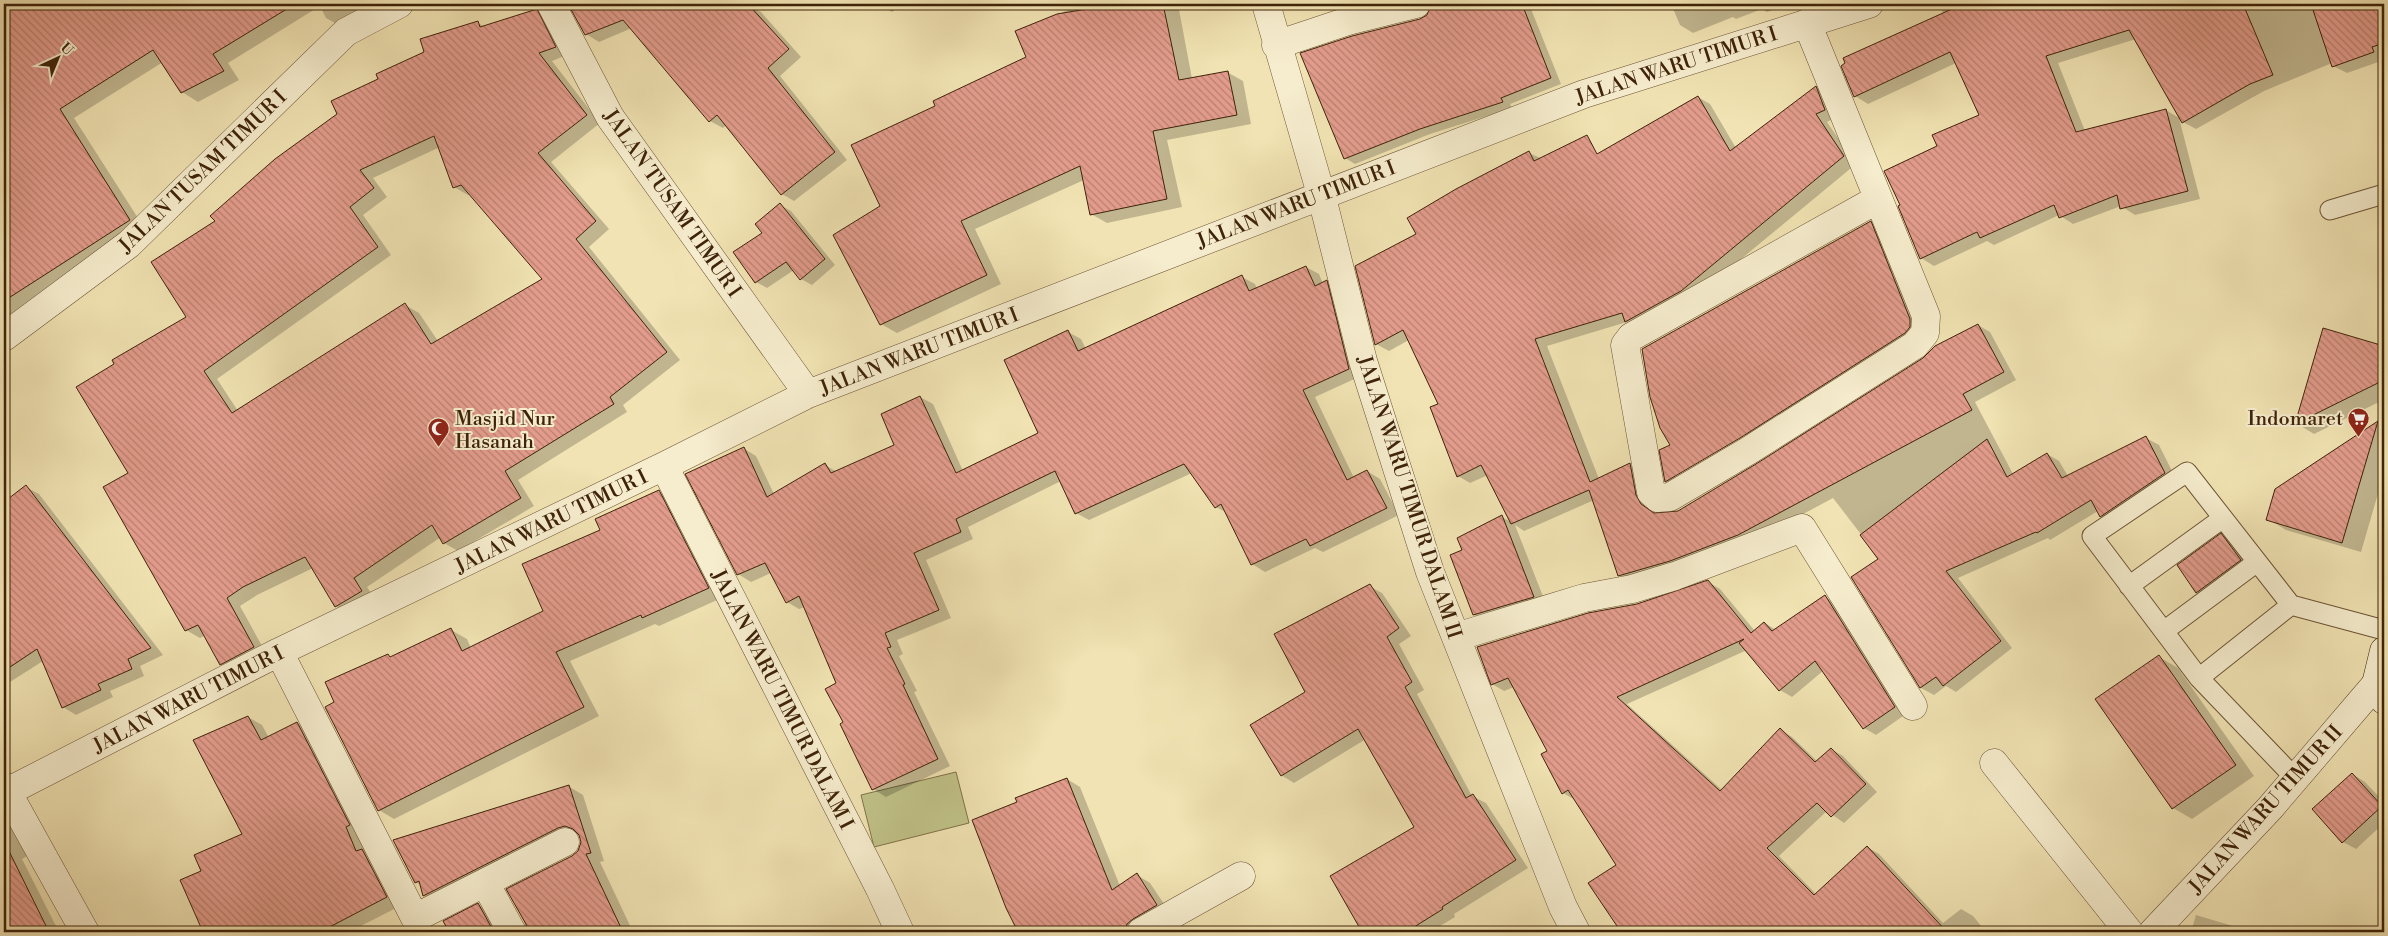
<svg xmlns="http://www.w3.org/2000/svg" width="2388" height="936" font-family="'Libre Bodoni',serif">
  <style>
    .pitch { fill: #c0c288; stroke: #807248 }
    .shadow { fill: #0003; fill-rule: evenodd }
    .building { fill: url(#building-back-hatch); stroke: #3f2309; fill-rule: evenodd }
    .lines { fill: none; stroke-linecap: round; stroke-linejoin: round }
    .lane-casing { stroke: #6c5334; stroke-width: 21 }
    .street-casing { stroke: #6c5334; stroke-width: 29 }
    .secondary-casing { stroke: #3f2309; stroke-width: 29 }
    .lane { stroke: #f6edce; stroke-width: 19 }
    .street { stroke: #f6edce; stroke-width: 28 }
    .secondary { stroke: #f6edce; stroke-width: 28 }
    .labels { text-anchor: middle; stroke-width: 4; stroke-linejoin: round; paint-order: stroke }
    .street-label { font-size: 20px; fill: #3f2309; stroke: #f6edce }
    .poi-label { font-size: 20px; fill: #3f2309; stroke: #f6edce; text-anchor: start }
  </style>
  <defs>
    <pattern id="building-back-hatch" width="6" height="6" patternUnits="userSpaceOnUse" patternTransform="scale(1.25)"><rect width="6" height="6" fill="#e39c8c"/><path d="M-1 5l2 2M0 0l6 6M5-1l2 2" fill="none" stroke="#b97f71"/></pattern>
  </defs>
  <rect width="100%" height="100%" fill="#f1e3b3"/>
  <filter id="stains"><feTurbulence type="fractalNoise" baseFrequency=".004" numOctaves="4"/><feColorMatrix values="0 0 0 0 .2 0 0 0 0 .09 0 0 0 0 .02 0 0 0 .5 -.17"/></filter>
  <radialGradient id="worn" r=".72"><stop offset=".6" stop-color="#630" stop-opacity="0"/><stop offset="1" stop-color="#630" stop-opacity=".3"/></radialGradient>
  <path class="pitch" d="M 956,772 L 969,823 L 874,847 L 861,795 Z"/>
  <path class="shadow" d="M 4,4 L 386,4 L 342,27 L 326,18 L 320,6 L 228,63 L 239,80 L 198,102 L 182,92 L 163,62 L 74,118 L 145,229 L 4,320 Z
    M 569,4 L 736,4 L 742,11 L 748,5 L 761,12 L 801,57 L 780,76 L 847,160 L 794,201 L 782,194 L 726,125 L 723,128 L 710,121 L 632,28 L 599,42 L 586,34 Z
    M 878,4 L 903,4 L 892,12 Z
    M 1082,4 L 1178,4 L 1192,79 L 1227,72 L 1243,81 L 1251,124 L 1167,140 L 1182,207 L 1107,223 L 1091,214 L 1084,180 L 975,229 L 1001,284 L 897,333 L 881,324 L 882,206 L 937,106 L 1028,58 L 1017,32 Z
    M 1341,4 L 1385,4 L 1352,12 Z
    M 1432,4 L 1529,4 L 1561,84 L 1510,104 L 1512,108 L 1430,134 L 1355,164 L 1345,158 L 1420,20 L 1428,16 Z
    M 1601,4 L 1621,4 L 1608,8 Z
    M 1671,4 L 1789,4 L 1767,12 L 1762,9 L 1736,19 L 1733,17 L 1693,33 L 1680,25 Z
    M 1940,4 L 2384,4 L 2384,60 L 2347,73 L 2333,66 L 2332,63 L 2264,91 L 2196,129 L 2183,122 L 2136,39 L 2058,63 L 2085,131 L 2166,110 L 2179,118 L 2200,199 L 2135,215 L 2121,206 L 2073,224 L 2059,215 L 1994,245 L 1987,241 L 1934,266 L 1921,258 L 1938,146 L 1980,115 L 1956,63 L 1868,104 L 1855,96 L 1844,58 L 1943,13 Z
    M 536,10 L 550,18 L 569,54 L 552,61 L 600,123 L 551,162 L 609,229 L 589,247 L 680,360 L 623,405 L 627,412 L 518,480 L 534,506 L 458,551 L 444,543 L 441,537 L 367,587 L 375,599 L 349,614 L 335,606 L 313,568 L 257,595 L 240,606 L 267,655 L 235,672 L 221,664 L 206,635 L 200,638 L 186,630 L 130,473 L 187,317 L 217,222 L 380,80 L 478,23 L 485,27 ZM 440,147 L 454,187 L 468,195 L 470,195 L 544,279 L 438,341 L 419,313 L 405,305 L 238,411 L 217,379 L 391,255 L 363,215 L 387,197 L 373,178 Z
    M 1816,87 L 1828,94 L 1837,117 L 1827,122 L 1856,164 L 1694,298 L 1639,329 L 1627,322 L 1547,346 L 1599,479 L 1630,465 L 1643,472 L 1648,503 L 1653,513 L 1678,512 L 1757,465 L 1978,325 L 1990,332 L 2016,380 L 1975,402 L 2013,474 L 2047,454 L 2059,461 L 2068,476 L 2146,438 L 2159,445 L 2177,481 L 2113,524 L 2101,516 L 2098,511 L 2050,540 L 2048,538 L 1958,578 L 2012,648 L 1956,692 L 1946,686 L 1934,695 L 1921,688 L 1853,578 L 1880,559 L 1833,498 L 1751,542 L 1632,582 L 1619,575 L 1594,500 L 1524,531 L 1515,525 L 1546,604 L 1487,622 L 1474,615 L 1464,551 L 1502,517 L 1511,522 L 1488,475 L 1470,483 L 1458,476 L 1440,404 L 1409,340 L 1389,351 L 1376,344 L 1418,234 L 1529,153 L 1603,185 L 1698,97 L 1710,104 L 1736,148 Z
    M 780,205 L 791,211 L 835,265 L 812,285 L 801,279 L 794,270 L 767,288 L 756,282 L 764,233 Z
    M 1871,222 L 1884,230 L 1923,327 L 1679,488 L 1666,481 ZM 1745,433 L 1746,436 L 1675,477 L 1675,474 Z
    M 1306,267 L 1319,274 L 1323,284 L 1327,282 L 1339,289 L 1361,376 L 1315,397 L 1354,478 L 1367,471 L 1380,479 L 1399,515 L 1323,552 L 1315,548 L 1265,572 L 1252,564 L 1227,513 L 1216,507 L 1192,473 L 1089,520 L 1076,513 L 1061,481 L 968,527 L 973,539 L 926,560 L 951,618 L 897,640 L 903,654 L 899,656 L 917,691 L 914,692 L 950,766 L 886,797 L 873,789 L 842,724 L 845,723 L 838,684 L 805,607 L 799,609 L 787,602 L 771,573 L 751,582 L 738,574 L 687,474 L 743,448 L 756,456 L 774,494 L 825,465 L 837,472 L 896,445 L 920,397 L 933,404 L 963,471 L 1039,433 L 1068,332 L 1081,339 L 1086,349 L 1242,277 L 1255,284 L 1257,289 Z
    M 2324,329 L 2384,348 L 2384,413 L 2377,403 L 2314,434 L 2296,423 Z
    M 2378,422 L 2384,426 L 2384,473 L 2361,552 L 2286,530 L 2268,519 L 2276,490 Z
    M 26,487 L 39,494 L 163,655 L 140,666 L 144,676 L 110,691 L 113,697 L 76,715 L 63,707 L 43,661 L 10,682 L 4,678 L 4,627 L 24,613 L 4,587 L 4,504 Z
    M 659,492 L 674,501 L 724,597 L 659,626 L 655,624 L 570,661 L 599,716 L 394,819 L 379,810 L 335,703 L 388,655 L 392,658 L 451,630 L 467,639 L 471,648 L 544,611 L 602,531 Z
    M 2221,535 L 2234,543 L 2253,568 L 2210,600 L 2197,592 Z
    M 1708,582 L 1720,589 L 1755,631 L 1765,623 L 1776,630 L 1825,597 L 1837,603 L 1906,714 L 1876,735 L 1864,728 L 1823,671 L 1792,697 L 1780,690 L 1747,650 L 1627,704 L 1722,790 L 1780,730 L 1792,737 L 1818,762 L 1831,749 L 1843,756 L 1877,792 L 1844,823 L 1827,811 L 1779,856 L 1816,894 L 1867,847 L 1879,854 L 1943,923 L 1961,909 L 1973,916 L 1986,932 L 1622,932 L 1590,883 L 1618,865 L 1575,800 L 1563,793 L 1549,751 L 1514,687 L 1504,691 L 1492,684 L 1637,605 Z
    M 1369,586 L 1382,593 L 1411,636 L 1399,644 L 1424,690 L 1417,694 L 1472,796 L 1486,803 L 1528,868 L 1454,914 L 1455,917 L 1430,932 L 1364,932 L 1331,877 L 1415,827 L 1366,739 L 1294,783 L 1281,775 L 1307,693 Z
    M 2159,657 L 2178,668 L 2254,776 L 2192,819 L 2173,808 Z
    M 248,717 L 262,725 L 269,738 L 297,723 L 311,731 L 400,906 L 349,932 L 205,932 L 182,881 L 203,872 L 244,834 Z
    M 2352,774 L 2365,782 L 2384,802 L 2384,823 L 2356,849 L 2343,842 Z
    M 1067,779 L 1080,787 L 1120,886 L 1137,875 L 1150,883 L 1170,913 L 1140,932 L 1013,932 L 1018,929 L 1018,803 Z
    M 568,786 L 583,795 L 604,861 L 600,862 L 633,932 L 529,932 L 508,890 L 573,857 L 579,851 L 582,842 L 580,834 L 573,836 L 439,904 L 424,896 L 421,885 L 415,882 Z
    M 4,811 L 7,813 L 27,856 L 22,859 L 59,932 L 4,932 Z
    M 478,905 L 493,913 L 504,932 L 450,932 L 445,922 Z
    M 2196,915 L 2243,929 L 2248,932 L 2191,932 Z"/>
  <path class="building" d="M 4,4 L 295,4 L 213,54 L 224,71 L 181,93 L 153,50 L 60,109 L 130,220 L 4,301 Z
    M 568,4 L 748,4 L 789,49 L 768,68 L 835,152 L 781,195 L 717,115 L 709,122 L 623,20 L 585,35 Z
    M 1117,4 L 1163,4 L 1179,80 L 1228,71 L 1237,115 L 1153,131 L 1167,199 L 1090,215 L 1080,166 L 961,221 L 987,275 L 880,325 L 833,235 L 880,206 L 851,145 L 935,106 L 933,101 L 1026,57 L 1015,31 L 1057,14 Z
    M 1431,4 L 1522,4 L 1551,78 L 1501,98 L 1503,102 L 1420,129 L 1344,159 L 1300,53 L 1352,36 L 1420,19 L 1427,15 Z
    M 1963,4 L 2243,4 L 2273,75 L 2250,84 L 2182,123 L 2129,30 L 2046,56 L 2076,132 L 2166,109 L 2188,191 L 2120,209 L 2117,195 L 2059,218 L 2054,205 L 1980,238 L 1977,232 L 1920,259 L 1898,206 L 1900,205 L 1884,171 L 1937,146 L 1932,135 L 1979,115 L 1950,52 L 1854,97 L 1841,66 L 1845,63 L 1843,58 Z
    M 2311,4 L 2384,4 L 2384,43 L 2372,47 L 2374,52 L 2332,67 Z
    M 537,9 L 556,47 L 539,53 L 587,115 L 538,153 L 596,221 L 576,239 L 667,352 L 610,397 L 614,404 L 505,471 L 521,498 L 443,544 L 432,525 L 354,578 L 362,591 L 335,607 L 305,557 L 243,587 L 227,598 L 254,647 L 220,665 L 198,625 L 185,631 L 103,487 L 128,473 L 76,387 L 114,364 L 112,360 L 186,317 L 151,262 L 215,221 L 210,216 L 275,159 L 337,114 L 331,101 L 378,79 L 376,74 L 424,52 L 420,39 L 478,21 L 480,27 ZM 434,136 L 453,188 L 461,185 L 542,279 L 431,344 L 405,303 L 232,413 L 204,371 L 378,247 L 350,207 L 374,188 L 360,170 Z
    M 1816,86 L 1825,110 L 1816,114 L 1844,156 L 1681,291 L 1625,322 L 1622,313 L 1535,339 L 1590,482 L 1630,463 L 1636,495 L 1641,504 L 1654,513 L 1678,511 L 1756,464 L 1923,358 L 1935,346 L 1978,324 L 2004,372 L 1963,394 L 1972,410 L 1738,535 L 1670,561 L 1618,576 L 1589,490 L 1511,524 L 1481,465 L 1457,477 L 1430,407 L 1438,404 L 1403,330 L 1375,345 L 1355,266 L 1416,234 L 1407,218 L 1456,189 L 1529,151 L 1534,161 L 1587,135 L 1597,154 L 1698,96 L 1730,151 Z
    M 780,203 L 825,259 L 800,280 L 786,262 L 755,283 L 733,252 L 762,233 L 755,224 Z
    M 1871,221 L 1910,319 L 1910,327 L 1905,333 L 1740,438 L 1665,482 L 1659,450 L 1670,445 L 1660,428 L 1650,397 L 1642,349 Z
    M 1306,266 L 1315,286 L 1327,280 L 1349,369 L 1303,390 L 1347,480 L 1367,470 L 1387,508 L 1310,546 L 1306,539 L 1251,565 L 1221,504 L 1215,508 L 1184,464 L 1075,514 L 1055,471 L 956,519 L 961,532 L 914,553 L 939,610 L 885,633 L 891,647 L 887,648 L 905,684 L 903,685 L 938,759 L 872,790 L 840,724 L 843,722 L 825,689 L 836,683 L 799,596 L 786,603 L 765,563 L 737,575 L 685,474 L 744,447 L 767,497 L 825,463 L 831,473 L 894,445 L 881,414 L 920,396 L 956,473 L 1038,433 L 1004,360 L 1068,330 L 1078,351 L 1242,275 L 1249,291 Z
    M 2323,328 L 2384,346 L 2384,380 L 2295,424 Z
    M 2378,421 L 2342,543 L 2266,520 L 2275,489 Z
    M 2146,436 L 2165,473 L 2100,517 L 2091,500 L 2037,533 L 2036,532 L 1946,571 L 2001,641 L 1943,686 L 1936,677 L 1920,688 L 1851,577 L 1878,559 L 1860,535 L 1987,439 L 2007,477 L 2047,453 L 2062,478 Z
    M 26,485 L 151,648 L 128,659 L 132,669 L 98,684 L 101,690 L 62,708 L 37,649 L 4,671 L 4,502 Z
    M 659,490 L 709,588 L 642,618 L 641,615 L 556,652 L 584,707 L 378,811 L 325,707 L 334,702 L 325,682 L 388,654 L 390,657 L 451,628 L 462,651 L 543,611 L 522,564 L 600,530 L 595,519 Z
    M 1502,515 L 1534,597 L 1473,615 L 1450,555 L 1462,550 L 1457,538 Z
    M 2221,533 L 2241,560 L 2196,593 L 2177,565 Z
    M 1708,580 L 1751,633 L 1764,622 L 1772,631 L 1825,595 L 1895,707 L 1863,729 L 1815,661 L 1779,691 L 1739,643 L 1744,639 L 1617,697 L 1720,791 L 1780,728 L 1815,762 L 1831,748 L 1866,784 L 1831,817 L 1817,803 L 1767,848 L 1814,895 L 1867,846 L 1947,932 L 1621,932 L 1588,883 L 1616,865 L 1568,790 L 1562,794 L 1541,754 L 1547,751 L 1508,678 L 1491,685 L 1477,647 L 1588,613 L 1637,604 Z
    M 1370,584 L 1399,628 L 1387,637 L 1412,682 L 1405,687 L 1466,798 L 1473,794 L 1516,860 L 1442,907 L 1443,909 L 1406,932 L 1362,932 L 1330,876 L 1414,827 L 1358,729 L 1281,776 L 1250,725 L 1305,692 L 1274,634 Z
    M 2159,655 L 2236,765 L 2172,809 L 2095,699 Z
    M 248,716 L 261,740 L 297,722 L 350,825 L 346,827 L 356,851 L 362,849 L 387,897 L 320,932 L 203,932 L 180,880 L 201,871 L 194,855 L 242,834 L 193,740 Z
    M 2352,773 L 2382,806 L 2342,843 L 2312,809 Z
    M 1067,778 L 1112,890 L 1137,873 L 1157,905 L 1133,919 L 1127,924 L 1125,932 L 1018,932 L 1006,908 L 972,820 L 1017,802 L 1015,798 Z
    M 569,785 L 591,853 L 586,854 L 623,932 L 528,932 L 526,924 L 506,889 L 572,856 L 578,851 L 581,842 L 579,835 L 573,829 L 565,826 L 558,828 L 423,896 L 419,881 L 415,883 L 393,840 Z
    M 4,841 L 49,932 L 4,932 Z
    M 478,903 L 494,932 L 449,932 L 443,921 Z"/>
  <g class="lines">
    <defs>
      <path id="lane" d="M 2330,210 L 2384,194
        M 2129,586 L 2223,518
        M 2164,631 L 2257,562
        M 2199,678 L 2291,605
        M 2295,778 L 2199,678 L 2092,536 L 2187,472 L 2291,605 L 2384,630"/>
      <path id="street" d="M 551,4 L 610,117 L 808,394
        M 1266,4 L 1321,194 L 1363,361 L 1430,572 L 1563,907 L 1576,932
        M 1807,23 L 1926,316 L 1925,333 L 1915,345 L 1748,451 L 1670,497 L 1658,498 L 1651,492 L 1625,345 L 1631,337 L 1878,199
        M 1276,45 L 1348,21 L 1416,4
        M 4,337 L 129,244 L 346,32 L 399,4
        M 664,466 L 880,889 L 900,932
        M 1456,637 L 1584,598 L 1632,589 L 1675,576 L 1802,528 L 1913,706
        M 279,652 L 415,918 L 565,842
        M 1994,763 L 2129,932
        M 4,786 L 85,932
        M 7,792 L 279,652 L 664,466 L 808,394 L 1584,94 L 1869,4
        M 485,883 L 512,932
        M 1141,932 L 1241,876
        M 2153,932 L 2270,808 L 2376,684"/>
      <path id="secondary" d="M 2384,651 L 2376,684 L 2384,700"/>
    </defs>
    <use href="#lane" class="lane-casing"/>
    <use href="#street" class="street-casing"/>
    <use href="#secondary" class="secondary-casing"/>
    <use href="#lane" class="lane"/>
    <use href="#street" class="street"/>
    <use href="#secondary" class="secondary"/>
  </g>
  <defs>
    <symbol id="supermarket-pin" viewBox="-11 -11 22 30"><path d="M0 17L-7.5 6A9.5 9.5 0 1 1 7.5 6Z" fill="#8f2418" stroke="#f6edce"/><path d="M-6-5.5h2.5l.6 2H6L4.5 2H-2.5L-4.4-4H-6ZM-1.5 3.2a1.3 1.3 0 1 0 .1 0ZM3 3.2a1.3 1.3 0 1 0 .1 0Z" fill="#fff"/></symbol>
    <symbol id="mosque-pin" viewBox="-11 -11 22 30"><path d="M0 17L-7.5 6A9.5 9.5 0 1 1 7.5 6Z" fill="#8f2418" stroke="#f6edce"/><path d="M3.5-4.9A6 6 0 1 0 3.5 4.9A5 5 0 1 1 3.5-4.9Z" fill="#fff"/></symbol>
  </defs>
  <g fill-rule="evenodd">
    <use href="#supermarket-pin" x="2346" y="406" width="25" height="34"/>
    <use href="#mosque-pin" x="426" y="416" width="25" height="34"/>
  </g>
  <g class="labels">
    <g class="street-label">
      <text transform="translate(1676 65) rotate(-18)" y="7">JALAN WARU TIMUR I</text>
      <text transform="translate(202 171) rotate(-44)" y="7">JALAN TUSAM TIMUR I</text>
      <text transform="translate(673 203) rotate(55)" y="7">JALAN TUSAM TIMUR I</text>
      <text transform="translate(1296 204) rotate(-21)" y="7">JALAN WARU TIMUR I</text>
      <text transform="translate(919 351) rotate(-21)" y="7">JALAN WARU TIMUR I</text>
      <text transform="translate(1410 497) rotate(72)" y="7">JALAN WARU TIMUR DALAM II</text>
      <text transform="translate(551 521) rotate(-26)" y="7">JALAN WARU TIMUR I</text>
      <text transform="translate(188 699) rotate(-27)" y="7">JALAN WARU TIMUR I</text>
      <text transform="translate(783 699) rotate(63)" y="7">JALAN WARU TIMUR DALAM I</text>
      <text transform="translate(2265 809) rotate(-48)" y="7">JALAN WARU TIMUR II</text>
    </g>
    <g class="poi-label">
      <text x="455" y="425">Masjid Nur<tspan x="455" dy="23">Hasanah</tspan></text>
      <text x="2343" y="425" text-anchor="end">Indomaret</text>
    </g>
  </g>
  <rect width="2388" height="936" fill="none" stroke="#f1e3b3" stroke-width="20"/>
  <rect x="5" y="5" width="2378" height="926" fill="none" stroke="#3f2309" stroke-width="2.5"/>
  <rect x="10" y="10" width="2368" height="916" fill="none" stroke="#3f2309"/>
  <g transform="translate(58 58) rotate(44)" stroke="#f6edce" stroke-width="4" paint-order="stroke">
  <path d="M0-4L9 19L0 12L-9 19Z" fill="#3f2309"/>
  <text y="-8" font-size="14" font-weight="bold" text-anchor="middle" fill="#3f2309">U</text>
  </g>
  <rect width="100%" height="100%" filter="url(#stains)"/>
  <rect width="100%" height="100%" fill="url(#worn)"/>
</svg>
